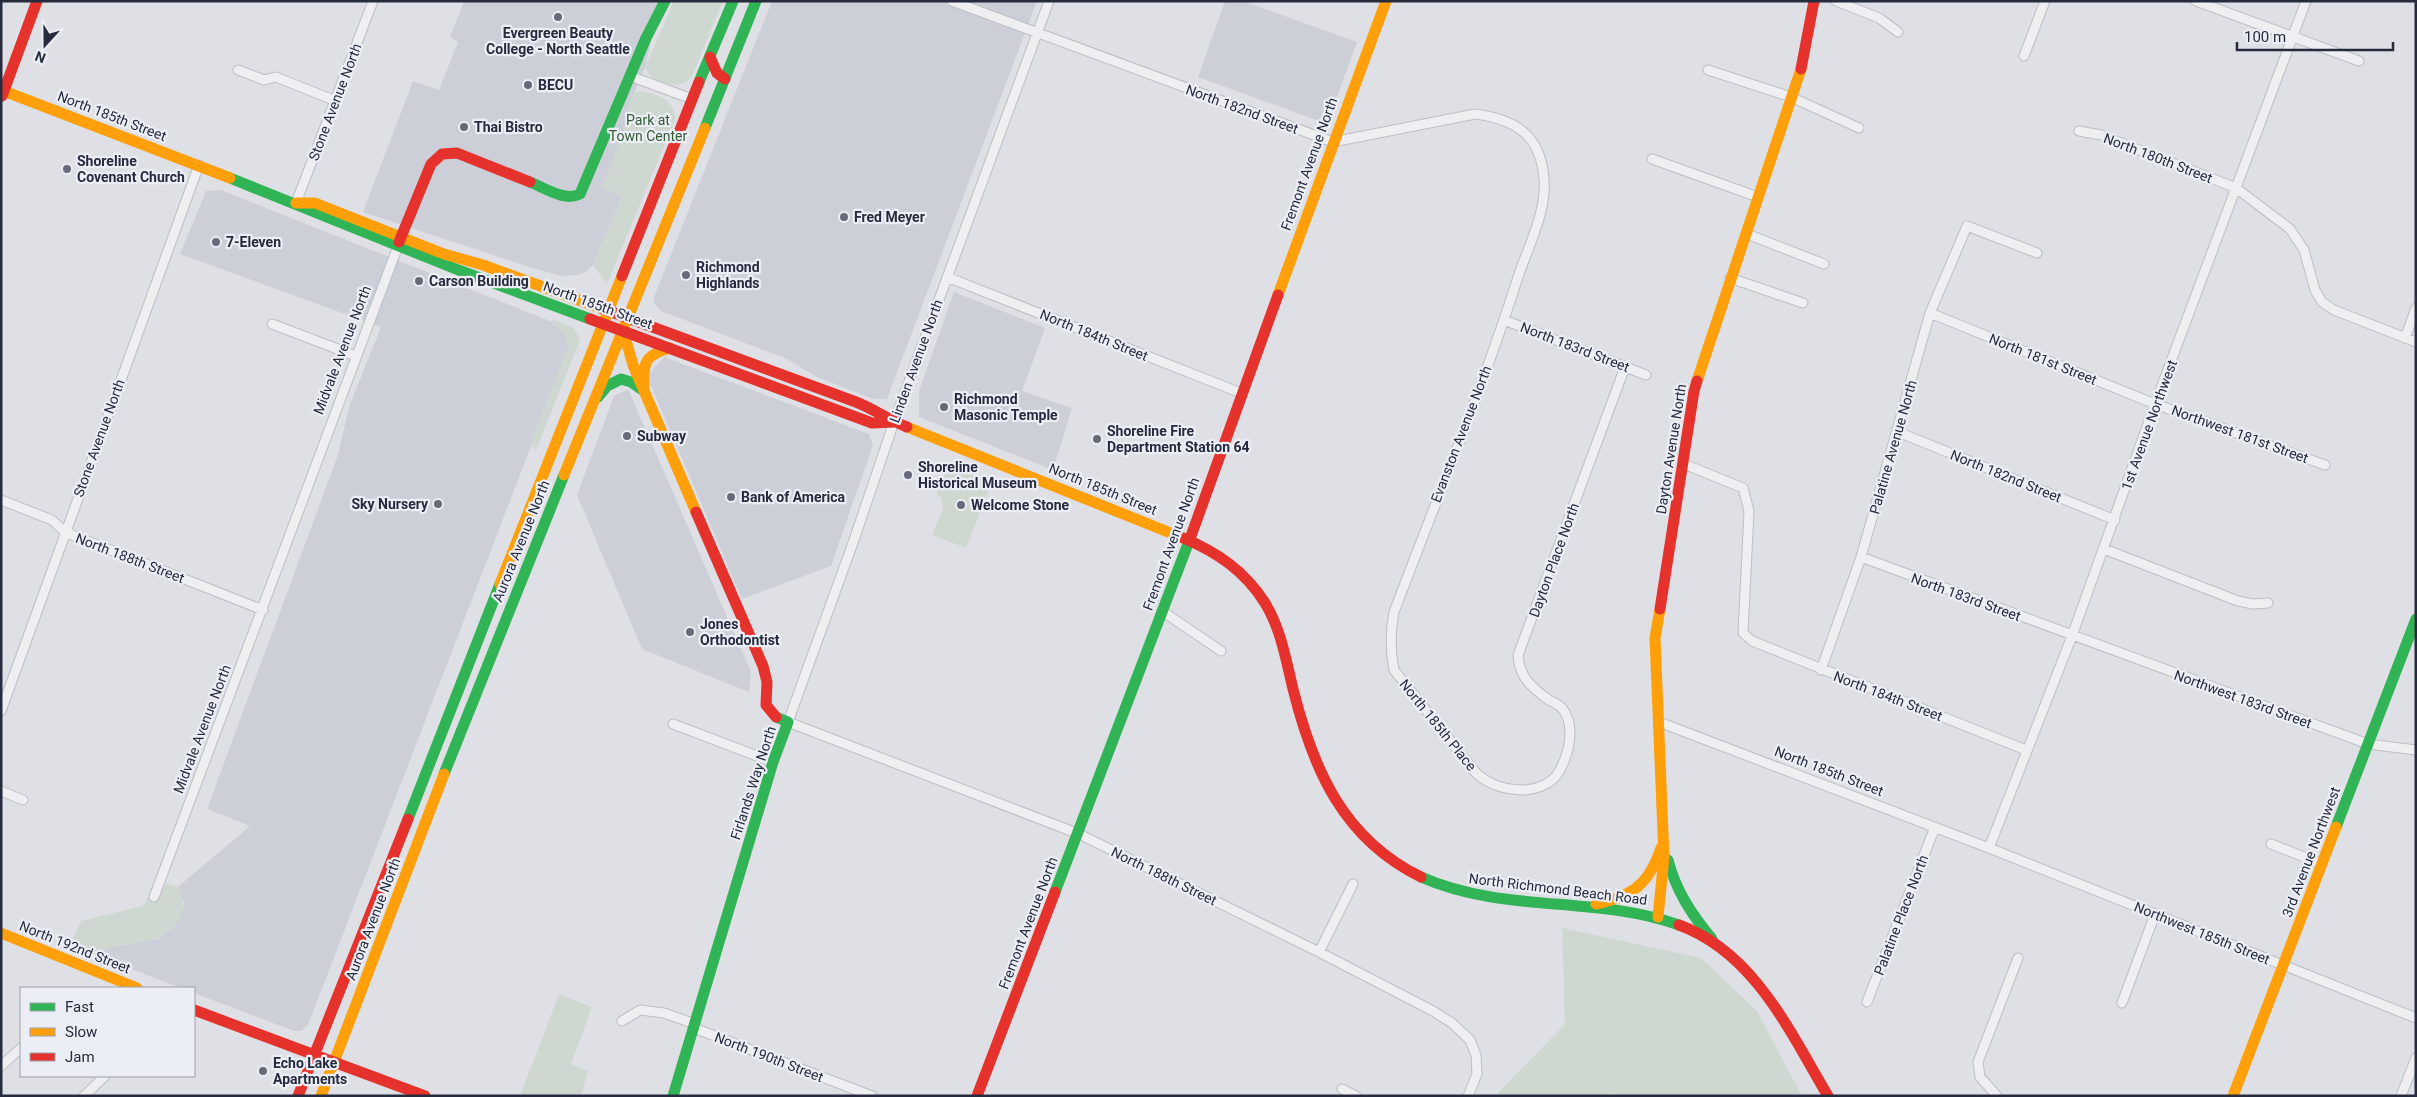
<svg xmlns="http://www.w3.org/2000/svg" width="2417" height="1097" font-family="Roboto,sans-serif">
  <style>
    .built { fill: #cdcfd8 }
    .green { fill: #ced8d0 }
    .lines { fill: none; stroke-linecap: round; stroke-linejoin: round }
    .street-casing { stroke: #bdbec3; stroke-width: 11 }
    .street { stroke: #efeff2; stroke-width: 9 }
    .fast { stroke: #30b455; stroke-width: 11 }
    .slow { stroke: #ff9f0a; stroke-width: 11 }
    .jam { stroke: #e5322d; stroke-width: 11 }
    .poi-dot { fill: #676a78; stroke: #eceef5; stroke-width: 2 }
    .labels { text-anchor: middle; stroke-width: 4.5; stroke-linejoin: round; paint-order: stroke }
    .poi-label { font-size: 14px; font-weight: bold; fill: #262b3e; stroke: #eceef5; text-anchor: start }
    .street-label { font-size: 14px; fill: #262b3e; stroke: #eceef5 }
    .park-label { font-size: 14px; fill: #345a33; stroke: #eceef5 }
  </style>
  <rect width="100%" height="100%" fill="#dfe0e5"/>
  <path class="built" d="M 464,1 L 661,1 L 645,67 L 627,111 L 632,112 L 602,188 L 622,196 L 593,265 L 587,271 L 578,275 L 561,276 L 526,266 L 363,212 L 413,81 L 439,90 L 458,42 L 450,37 Z
    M 772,1 L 1037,1 L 887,399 L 873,399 L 817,377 L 787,359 L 661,311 L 654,303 L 654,297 Z
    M 1225,1 L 1243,1 L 1357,42 L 1327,124 L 1198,77 Z
    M 221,190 L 555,323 L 568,333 L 570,345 L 308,1025 L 301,1031 L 294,1031 L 194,993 L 194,988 L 181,988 L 97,956 L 102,951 L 111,947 L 158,939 L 185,905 L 178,887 L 250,826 L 207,809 L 338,455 L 349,407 L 381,327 L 180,254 L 206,191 Z
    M 954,292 L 1045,328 L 1022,391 L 1072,408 L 1053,470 L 919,417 L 919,391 Z
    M 664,357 L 869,434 L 873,445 L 831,566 L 742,599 L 647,376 Z
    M 628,389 L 751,672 L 749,692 L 642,649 L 577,495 L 614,396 Z"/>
  <path class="green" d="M 674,1 L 723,1 L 692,76 C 683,92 649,84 645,67 Z
    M 641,91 C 657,94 676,100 675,120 L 607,284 L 593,265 L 622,196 L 601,188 L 632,112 L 626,110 L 635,93 Z
    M 553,319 L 574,328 L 580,340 L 536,451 L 531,445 L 531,441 L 568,347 L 565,334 L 552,324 Z
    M 948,465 L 988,481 L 991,486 L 966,548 L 932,535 L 943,508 L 941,497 L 936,495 Z
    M 164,883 L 178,887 C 184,901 187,910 177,923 C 152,954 116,935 97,956 L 69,947 L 81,921 L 143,906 L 150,894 L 161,893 Z
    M 1562,928 L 1701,958 L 1757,1011 L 1802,1096 L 1623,1096 L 1609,1093 L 1606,1096 L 1495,1096 L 1565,1024 Z
    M 559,994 L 592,1007 L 571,1064 L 588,1071 L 581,1096 L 520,1096 Z"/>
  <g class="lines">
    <defs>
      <path id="street" d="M 952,1 L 1333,142 L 1475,114 C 1515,119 1541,135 1544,179 C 1547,211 1528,247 1518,277 C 1482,390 1436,501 1394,612 C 1390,632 1390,649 1394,670 L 1476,773 C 1490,785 1503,789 1521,790 C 1536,790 1553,784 1560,770 C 1569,753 1576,725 1562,708 C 1559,705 1553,702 1549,700 C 1532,688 1519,677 1518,655 L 1625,367
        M 1049,1 L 894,422 L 854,540 L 788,722 L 1079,834 L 1319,952 L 1433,1011 L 1452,1023 L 1470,1040 L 1476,1055 L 1477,1074 L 1468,1096
        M 1836,1 L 1879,18 L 1898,32
        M 2196,1 L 2359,61
        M 2024,56 L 2045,1
        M 238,70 L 264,80 L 276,77 L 336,101
        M 1708,70 L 1791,97 L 1859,128
        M 630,76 L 692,99
        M 2079,131 L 2101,135 L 2236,188 L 2290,229 L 2304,250 L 2315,290 L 2322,302 L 2334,310 L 2416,342
        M 1652,159 L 1758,197
        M 296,203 L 373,1
        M 1747,234 L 1824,264
        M 947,277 L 1241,393
        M 1730,278 L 1803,303
        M 1930,313 L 2155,404 L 2325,465
        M 1504,320 L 1646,375
        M 272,324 L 356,356
        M 2405,338 L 2416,308
        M 1898,432 L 2115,520
        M 1684,464 L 1743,488 L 1749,511 L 1743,633 L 1752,641 L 2026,750
        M 1,500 L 52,520 L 65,532 L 263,610
        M 2104,549 L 2238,601 L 2253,604 L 2268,603
        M 1861,557 L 2368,744 L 2416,750
        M 1162,611 L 1221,651
        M 1821,670 L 1861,557 L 1930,313 L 1967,226 L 2037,253
        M 1,711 L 199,165
        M 1659,722 L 1989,848 L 2416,1018
        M 673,724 L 773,762
        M 1,791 L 23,800
        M 2271,844 L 2322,864
        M 1989,848 L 2072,636 L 2155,404 L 2306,1
        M 154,897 L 398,246
        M 1319,952 L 1353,884
        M 1867,1002 L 1935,827
        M 2122,1003 L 2155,914
        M 622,1021 L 640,1010 L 664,1013 L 695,1024
        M 694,1028 L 872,1096
        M 1,1066 L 21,1048
        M 1342,1089 L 1356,1096
        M 84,1096 L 105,1076
        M 1997,1096 L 1980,1077 L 1978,1062 L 2018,958
        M 2401,1096 L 2416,1058"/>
    </defs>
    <use href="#street" class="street-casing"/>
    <use href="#street" class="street"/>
    <path class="fast" d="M 699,82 L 733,1
      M 705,128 L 756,1
      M 230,178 L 461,271 L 590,319
      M 530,182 C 545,188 565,202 580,194 L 646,38 L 665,1
      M 598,397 L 607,386 L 621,379 L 631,382 L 644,391
      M 444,774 L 564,475
      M 408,819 L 500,584
      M 2336,827 L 2416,619
      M 1668,860 C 1676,891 1692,915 1712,939
      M 1421,877 C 1505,914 1594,895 1679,925
      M 1055,892 L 1191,536
      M 673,1096 L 773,762 L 788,722 L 776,717"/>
    <path class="slow" d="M 1,90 L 230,178
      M 296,203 L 315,203 L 444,254 L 483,265 L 601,308
      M 1278,295 L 1386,1
      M 623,330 L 633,365 L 696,512
      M 1697,381 L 1801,69
      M 644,387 C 643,362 645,355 670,348
      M 907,427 L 1183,538
      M 564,475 L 705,128
      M 500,584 L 622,276
      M 1596,904 C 1633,896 1649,884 1661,848
      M 1658,917 L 1664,857 L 1655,638 L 1660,609
      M 1,933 L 137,988
      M 321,1096 L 444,774
      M 2233,1096 L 2336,827"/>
    <path class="jam" d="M 710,57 L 717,73 L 725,79
      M 1801,69 L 1814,1
      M 2,96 L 37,1
      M 399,242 L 431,164 L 442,154 L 457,153 L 530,182
      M 622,276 L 699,82
      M 601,308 L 856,402 C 874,409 889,420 907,427
      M 590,319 L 872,423 L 894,422
      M 696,512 L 763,666 L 767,682 L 766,705 L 776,717
      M 1191,536 L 1278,295
      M 1183,538 C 1217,552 1245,571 1265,603 C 1281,629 1286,660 1293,689 C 1313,769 1343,839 1421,877
      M 1660,609 L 1694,391 L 1697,381
      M 1679,925 C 1754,952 1790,1032 1828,1096
      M 194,1010 L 425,1096
      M 298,1096 L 408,819
      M 977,1096 L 1055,892"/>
  </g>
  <g class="poi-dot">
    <circle cx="558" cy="17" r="5"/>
    <circle cx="528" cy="85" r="5"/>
    <circle cx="464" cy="127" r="5"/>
    <circle cx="67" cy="169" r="5"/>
    <circle cx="844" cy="217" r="5"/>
    <circle cx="216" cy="242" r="5"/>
    <circle cx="686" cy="275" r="5"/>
    <circle cx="419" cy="281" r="5"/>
    <circle cx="944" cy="407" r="5"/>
    <circle cx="627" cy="436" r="5"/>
    <circle cx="1097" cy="439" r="5"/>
    <circle cx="908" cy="475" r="5"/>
    <circle cx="731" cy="497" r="5"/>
    <circle cx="438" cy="504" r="5"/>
    <circle cx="961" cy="505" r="5"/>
    <circle cx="690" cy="632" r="5"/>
    <circle cx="263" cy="1071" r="5"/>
  </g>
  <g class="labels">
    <g class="poi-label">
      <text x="558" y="38" text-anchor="middle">Evergreen Beauty<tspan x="558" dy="16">College - North Seattle</tspan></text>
      <text x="538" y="90">BECU</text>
      <text x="474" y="132">Thai Bistro</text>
      <text x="77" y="166">Shoreline<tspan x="77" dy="16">Covenant Church</tspan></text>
      <text x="854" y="222">Fred Meyer</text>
      <text x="226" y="247">7-Eleven</text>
      <text x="696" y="272">Richmond<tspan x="696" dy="16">Highlands</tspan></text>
      <text x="429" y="286">Carson Building</text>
      <text x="954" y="404">Richmond<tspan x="954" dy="16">Masonic Temple</tspan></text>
      <text x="1107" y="436">Shoreline Fire<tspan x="1107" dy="16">Department Station 64</tspan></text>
      <text x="637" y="441">Subway</text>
      <text x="918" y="472">Shoreline<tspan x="918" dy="16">Historical Museum</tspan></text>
      <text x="741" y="502">Bank of America</text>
      <text x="428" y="509" text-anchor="end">Sky Nursery</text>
      <text x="971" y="510">Welcome Stone</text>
      <text x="700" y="629">Jones<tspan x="700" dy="16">Orthodontist</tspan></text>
      <text x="273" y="1068">Echo Lake<tspan x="273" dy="16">Apartments</tspan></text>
    </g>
    <g class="street-label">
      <text transform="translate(335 102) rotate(-69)" y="5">Stone Avenue North</text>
      <text transform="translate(1242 109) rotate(20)" y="5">North 182nd Street</text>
      <text transform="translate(112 116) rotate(21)" y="5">North 185th Street</text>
      <text transform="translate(2158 158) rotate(21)" y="5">North 180th Street</text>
      <text transform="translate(1309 164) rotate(-70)" y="5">Fremont Avenue North</text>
      <text transform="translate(598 305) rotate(20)" y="5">North 185th Street</text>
      <text transform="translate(1094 335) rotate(22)" y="5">North 184th Street</text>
      <text transform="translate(1575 347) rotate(21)" y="5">North 183rd Street</text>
      <text transform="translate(342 350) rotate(-69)" y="5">Midvale Avenue North</text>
      <text transform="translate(2043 359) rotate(22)" y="5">North 181st Street</text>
      <text transform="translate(916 361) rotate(-70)" y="5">Linden Avenue North</text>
      <text transform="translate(2149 425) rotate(-70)" y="5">1st Avenue Northwest</text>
      <text transform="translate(1461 434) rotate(-69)" y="5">Evanston Avenue North</text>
      <text transform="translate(2240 434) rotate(20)" y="5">Northwest 181st Street</text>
      <text transform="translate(99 438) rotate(-70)" y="5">Stone Avenue North</text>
      <text transform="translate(1893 447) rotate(-74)" y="5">Palatine Avenue North</text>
      <text transform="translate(1671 449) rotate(-81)" y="5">Dayton Avenue North</text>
      <text transform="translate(2006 476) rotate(22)" y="5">North 182nd Street</text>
      <text transform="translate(1103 489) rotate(22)" y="5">North 185th Street</text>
      <text transform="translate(521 541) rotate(-68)" y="5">Aurora Avenue North</text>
      <text transform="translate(1171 544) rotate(-70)" y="5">Fremont Avenue North</text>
      <text transform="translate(130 558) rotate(21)" y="5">North 188th Street</text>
      <text transform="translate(1554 560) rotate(-70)" y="5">Dayton Place North</text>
      <text transform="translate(1966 597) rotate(20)" y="5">North 183rd Street</text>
      <text transform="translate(1888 696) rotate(21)" y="5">North 184th Street</text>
      <text transform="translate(2243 699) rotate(20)" y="5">Northwest 183rd Street</text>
      <text transform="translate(1438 725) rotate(51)" y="5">North 185th Place</text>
      <text transform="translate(202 729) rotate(-69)" y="5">Midvale Avenue North</text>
      <text transform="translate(1829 771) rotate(21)" y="5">North 185th Street</text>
      <text transform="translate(753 783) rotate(-72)" y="5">Firlands Way North</text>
      <text transform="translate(2311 852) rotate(-69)" y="5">3rd Avenue Northwest</text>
      <text transform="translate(1164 876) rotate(26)" y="5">North 188th Street</text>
      <text transform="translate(1558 889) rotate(7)" y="5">North Richmond Beach Road</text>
      <text transform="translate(1901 915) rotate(-69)" y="5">Palatine Place North</text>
      <text transform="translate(373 919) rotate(-69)" y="5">Aurora Avenue North</text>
      <text transform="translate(1028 923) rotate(-69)" y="5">Fremont Avenue North</text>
      <text transform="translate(2202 933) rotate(22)" y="5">Northwest 185th Street</text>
      <text transform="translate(75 947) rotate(22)" y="5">North 192nd Street</text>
      <text transform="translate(769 1057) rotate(21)" y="5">North 190th Street</text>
    </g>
    <g class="park-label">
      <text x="648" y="125">Park at<tspan x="648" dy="16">Town Center</tspan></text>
    </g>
  </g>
  <rect width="2417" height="1097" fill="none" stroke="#262b3e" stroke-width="5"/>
  <rect x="20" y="987" width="175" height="90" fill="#eceef5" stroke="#9da0ac"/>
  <rect x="30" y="1003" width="25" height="8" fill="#30b455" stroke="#9da0ac"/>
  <text x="65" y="1012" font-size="15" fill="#262b3e">Fast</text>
  <rect x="30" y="1028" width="25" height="8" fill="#ff9f0a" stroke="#9da0ac"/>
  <text x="65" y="1037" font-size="15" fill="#262b3e">Slow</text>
  <rect x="30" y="1053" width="25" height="8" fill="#e5322d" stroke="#9da0ac"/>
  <text x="65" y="1062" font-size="15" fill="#262b3e">Jam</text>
  <g transform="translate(45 45) rotate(201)" stroke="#eceef5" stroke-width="4" paint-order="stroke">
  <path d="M0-4L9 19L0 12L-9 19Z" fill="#262b3e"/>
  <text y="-8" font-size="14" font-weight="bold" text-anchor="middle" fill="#262b3e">N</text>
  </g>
  <path d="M2237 42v8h156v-8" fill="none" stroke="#262b3e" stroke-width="2.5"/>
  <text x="2244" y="42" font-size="15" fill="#262b3e" stroke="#eceef5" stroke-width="4" paint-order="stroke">100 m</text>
</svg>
